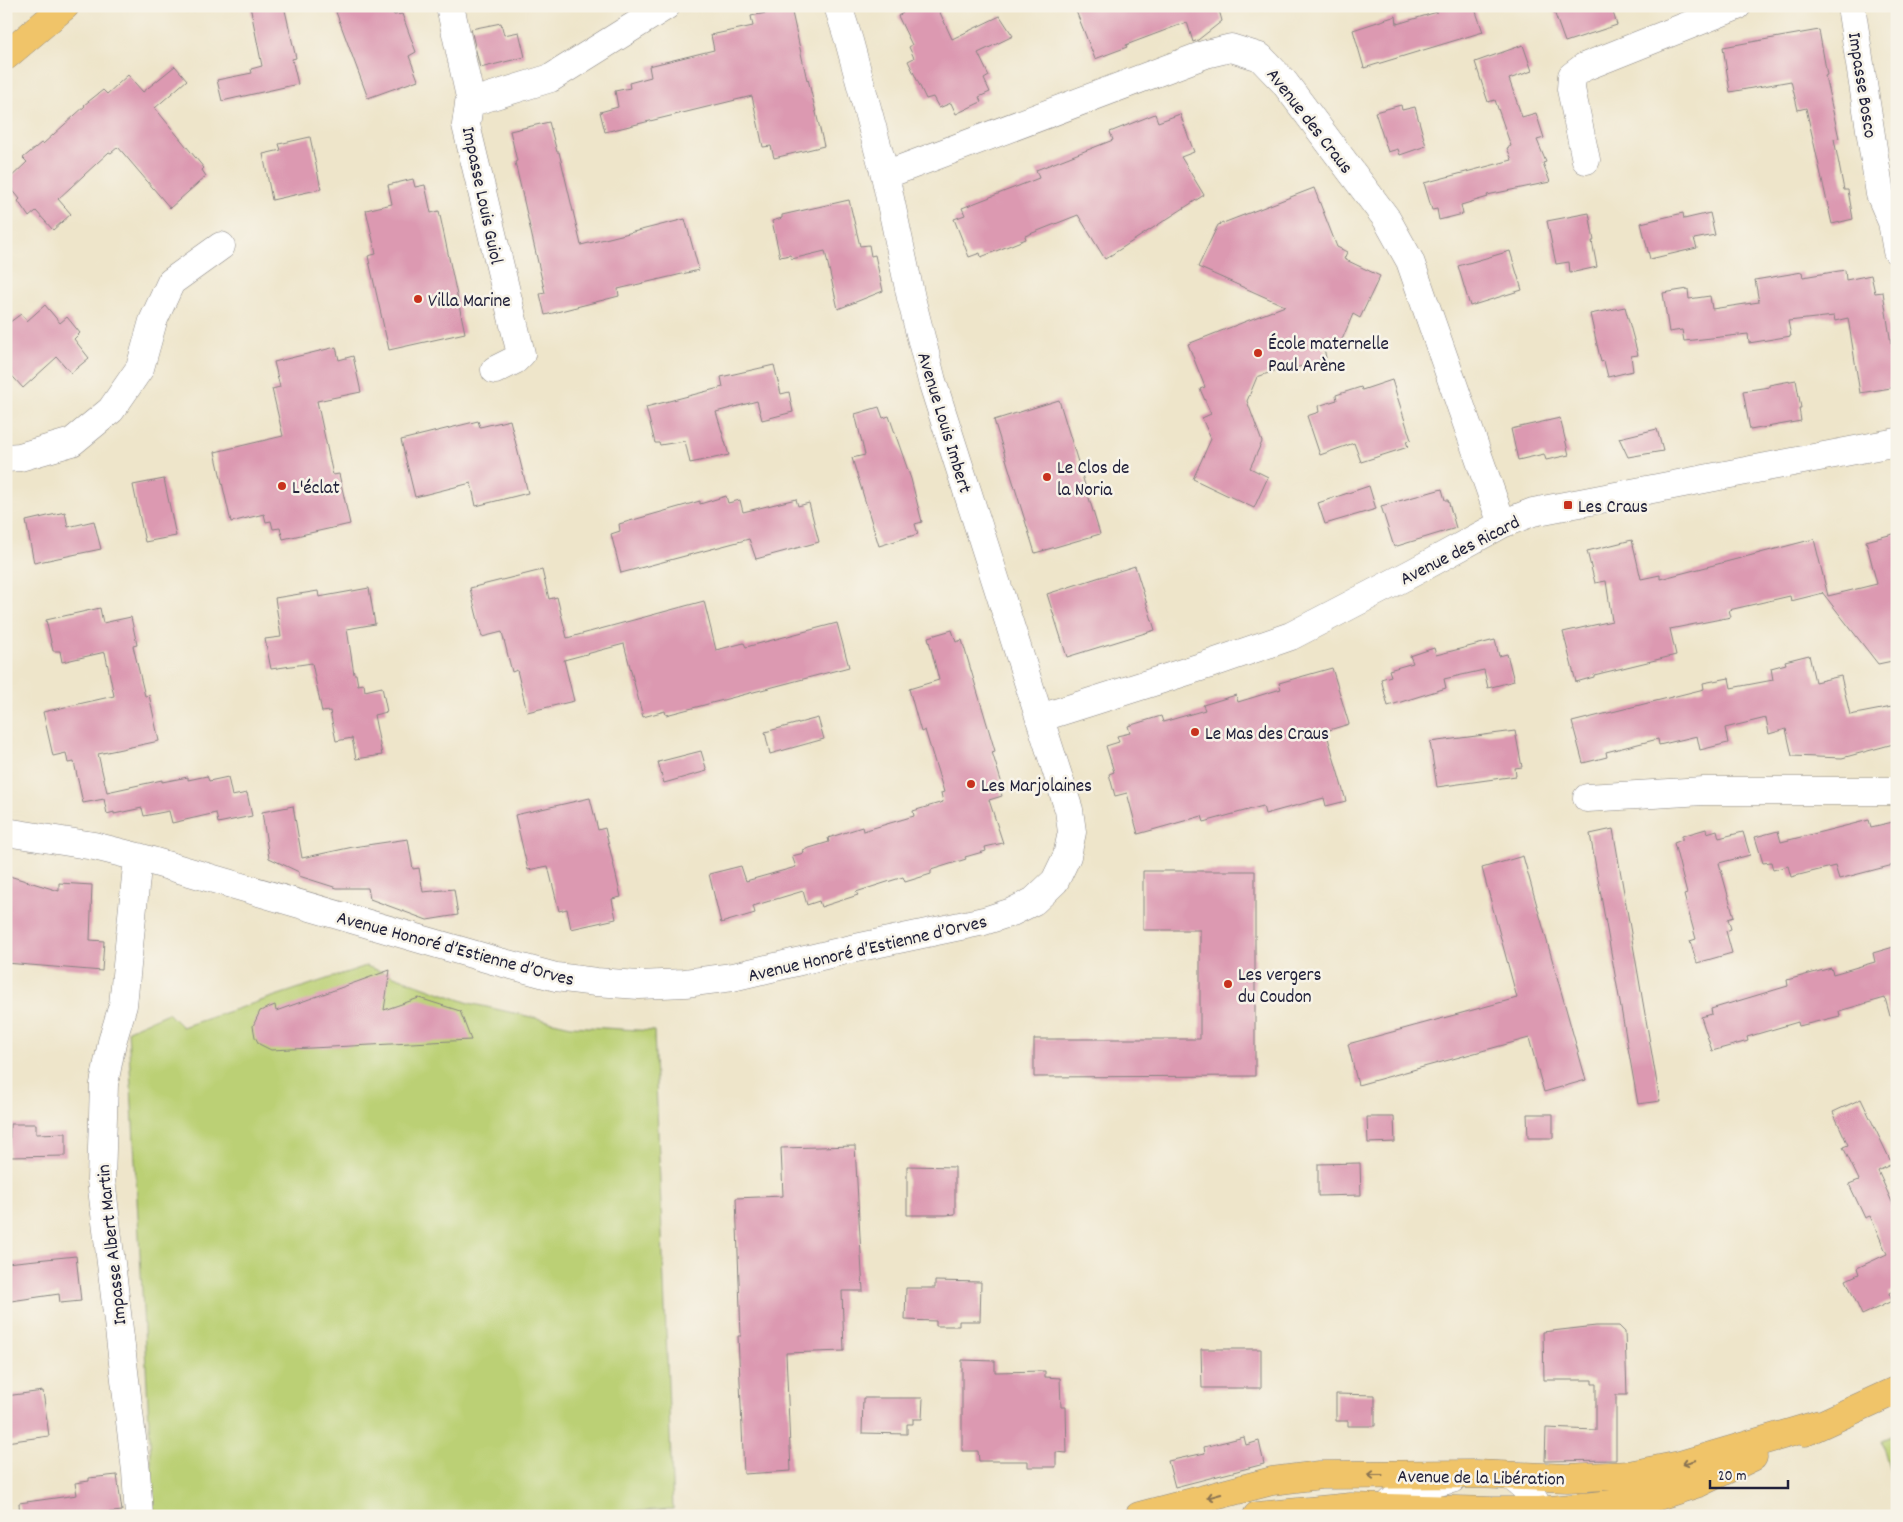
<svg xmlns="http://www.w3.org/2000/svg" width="1903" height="1522" font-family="Dekko,sans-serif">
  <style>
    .green { fill: #bbd074; stroke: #6e7958 }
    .building { fill: #dc99b1 }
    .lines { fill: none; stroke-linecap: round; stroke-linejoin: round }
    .street-casing { stroke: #888482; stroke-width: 29 }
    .primary-casing { stroke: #888482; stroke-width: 29 }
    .street { stroke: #fff; stroke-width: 28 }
    .primary { stroke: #f0c469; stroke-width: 28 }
    .oneway { stroke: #897352 }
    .poi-dot { fill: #c8321e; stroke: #f7f3e8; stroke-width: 2 }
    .labels { text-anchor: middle; stroke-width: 5; stroke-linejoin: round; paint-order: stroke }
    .street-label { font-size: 19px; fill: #22223b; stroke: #f7f3e8 }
    .poi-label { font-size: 19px; fill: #22223b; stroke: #f7f3e8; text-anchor: start }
  </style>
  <rect width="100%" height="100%" fill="#f7f3e8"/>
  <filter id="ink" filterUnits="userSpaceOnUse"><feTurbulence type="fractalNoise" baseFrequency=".02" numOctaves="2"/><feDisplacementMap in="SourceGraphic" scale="10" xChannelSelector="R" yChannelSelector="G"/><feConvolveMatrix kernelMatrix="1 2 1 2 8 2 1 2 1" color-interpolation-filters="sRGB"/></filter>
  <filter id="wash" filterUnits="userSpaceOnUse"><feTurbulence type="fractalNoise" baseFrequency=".0096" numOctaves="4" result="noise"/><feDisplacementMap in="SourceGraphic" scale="20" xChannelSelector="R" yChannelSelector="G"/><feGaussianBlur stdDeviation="1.12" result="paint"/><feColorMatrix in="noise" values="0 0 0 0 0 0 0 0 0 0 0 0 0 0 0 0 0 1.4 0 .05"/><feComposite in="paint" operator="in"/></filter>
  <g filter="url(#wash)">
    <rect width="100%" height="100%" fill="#eee5ca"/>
    <path class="green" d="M 366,966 L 469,1003 L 571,1026 L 654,1031 L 673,1509 L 554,1516 L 154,1516 L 128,1030 L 168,1013 L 182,1027 Z
      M 1897,1434 L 1897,1496 L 1881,1440 Z"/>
    <g id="blocks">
      <path class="building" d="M 250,6 L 284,6 L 296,58 L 292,59 L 298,84 L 222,101 L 217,80 L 252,73 L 251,69 L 262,66 Z
        M 350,6 L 391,6 L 394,15 L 402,14 L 416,52 L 409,56 L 418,80 L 368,98 L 336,12 Z
        M 900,6 L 937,6 L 952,39 L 1000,16 L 1013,36 L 978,53 L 989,76 L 984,79 L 990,92 L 979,97 L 981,102 L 956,114 L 951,103 L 939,108 L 933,97 L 926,99 L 908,61 L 914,58 L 909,47 L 912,45 L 898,16 L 903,13 Z
        M 1074,6 L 1222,6 L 1222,8 L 1219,10 L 1222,21 L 1198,40 L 1193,42 L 1187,22 L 1126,45 L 1127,47 L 1095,59 Z
        M 1435,6 L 1474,6 L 1483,32 L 1364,68 L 1353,30 L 1396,16 L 1397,24 L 1437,12 Z
        M 1552,6 L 1611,6 L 1617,25 L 1565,42 Z
        M 791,8 L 807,80 L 808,79 L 824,146 L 774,158 L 771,146 L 763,147 L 752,96 L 605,132 L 600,112 L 618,107 L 615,91 L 630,88 L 629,83 L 651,77 L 649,66 L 714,50 L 711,35 L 753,26 L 751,16 Z
        M 501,23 L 504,35 L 519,32 L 525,57 L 480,68 L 471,29 Z
        M 1819,30 L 1827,75 L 1825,76 L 1839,138 L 1834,139 L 1844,190 L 1848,190 L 1853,219 L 1832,224 L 1806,108 L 1798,110 L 1791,81 L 1730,92 L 1723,47 Z
        M 1523,45 L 1532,71 L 1509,79 L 1522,117 L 1536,113 L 1544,138 L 1537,140 L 1546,162 L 1543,163 L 1550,182 L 1487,195 L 1488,197 L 1461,205 L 1463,214 L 1439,220 L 1437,209 L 1432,210 L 1424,183 L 1512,160 L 1507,148 L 1511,146 L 1495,100 L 1488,102 L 1475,62 Z
        M 175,66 L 187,80 L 155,108 L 204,168 L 202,170 L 206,176 L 170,208 L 118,147 L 111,153 L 109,152 L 58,199 L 71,214 L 53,230 L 36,211 L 29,217 L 18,201 L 20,199 L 6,182 L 27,162 L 23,158 L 41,143 L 43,144 L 85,106 L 84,105 L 103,90 L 107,94 L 128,75 L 143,92 Z
        M 1401,105 L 1402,110 L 1415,107 L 1426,146 L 1400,155 L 1398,149 L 1388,152 L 1375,112 Z
        M 1155,114 L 1158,122 L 1180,114 L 1194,152 L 1181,157 L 1204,195 L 1105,259 L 1078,215 L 1025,236 L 1026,239 L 981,257 L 980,253 L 969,257 L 954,219 L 965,215 L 962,208 L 1039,178 L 1036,170 L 1113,140 L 1110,132 Z
        M 549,122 L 557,152 L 559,152 L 581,245 L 685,219 L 699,270 L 618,289 L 619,296 L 545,315 L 540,294 L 545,293 L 515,162 L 517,161 L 510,131 Z
        M 310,137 L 321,189 L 272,200 L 263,154 L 281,150 L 279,144 Z
        M 413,179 L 415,187 L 425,185 L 431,213 L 439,211 L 465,333 L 389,350 L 368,256 L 376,254 L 366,210 L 392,204 L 388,185 Z
        M 1314,188 L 1337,247 L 1347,252 L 1344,259 L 1380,276 L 1360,318 L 1353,314 L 1341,342 L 1324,348 L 1326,358 L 1284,372 L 1280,369 L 1257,377 L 1247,401 L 1262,442 L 1250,468 L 1268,477 L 1254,508 L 1193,479 L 1211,439 L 1202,418 L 1211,414 L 1200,389 L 1205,387 L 1188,344 L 1285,306 L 1198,267 L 1218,225 Z
        M 849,200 L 860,246 L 869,245 L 871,256 L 875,255 L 883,291 L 838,309 L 825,251 L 792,259 L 790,255 L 780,257 L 772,221 L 782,218 L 782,215 Z
        M 1589,213 L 1594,241 L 1592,241 L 1597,267 L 1570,273 L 1569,262 L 1556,264 L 1547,221 Z
        M 1683,213 L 1684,219 L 1710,213 L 1715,235 L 1694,239 L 1697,248 L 1650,259 L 1641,223 Z
        M 1510,251 L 1522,290 L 1470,306 L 1458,266 Z
        M 1845,270 L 1846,280 L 1871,275 L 1875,293 L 1883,292 L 1891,344 L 1897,343 L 1897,387 L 1860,393 L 1848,318 L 1835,321 L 1834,316 L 1788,321 L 1791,336 L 1749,343 L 1748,334 L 1684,341 L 1682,330 L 1669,332 L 1663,293 L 1688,289 L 1689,299 L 1710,296 L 1712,309 L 1759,302 L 1755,280 L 1802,272 L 1803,277 Z
        M 45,305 L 60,323 L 67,317 L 80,333 L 74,339 L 89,358 L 71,373 L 57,357 L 23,388 L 6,369 L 6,325 L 21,314 L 27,321 Z
        M 1625,307 L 1638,355 L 1631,356 L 1633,371 L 1608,377 L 1604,361 L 1601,362 L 1590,314 Z
        M 336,347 L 339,360 L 353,356 L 361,392 L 317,401 L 333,475 L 339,474 L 350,524 L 283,539 L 280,528 L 273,529 L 271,521 L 266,522 L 264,514 L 231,522 L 215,452 L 283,436 L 272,389 L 280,387 L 274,362 Z
        M 774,365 L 781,394 L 789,392 L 793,412 L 762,420 L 757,401 L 716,412 L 729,455 L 690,463 L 685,441 L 660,445 L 659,443 L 655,443 L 646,407 L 723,387 L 721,377 Z
        M 1392,380 L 1411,440 L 1406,441 L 1408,447 L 1361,462 L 1354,443 L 1320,455 L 1307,416 L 1319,412 L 1318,406 L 1337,400 L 1336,395 L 1361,387 L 1362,390 Z
        M 1796,380 L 1801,408 L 1799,408 L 1801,421 L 1750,430 L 1743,391 L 1769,387 L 1769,385 Z
        M 1059,400 L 1100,534 L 1035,553 L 994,420 Z
        M 879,407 L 883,418 L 889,416 L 911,479 L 922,522 L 915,524 L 918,534 L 879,546 L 852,458 L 865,455 L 855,414 Z
        M 1560,418 L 1569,455 L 1546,460 L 1544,454 L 1518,460 L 1511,429 Z
        M 510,420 L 528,493 L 476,506 L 471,483 L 415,497 L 401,440 L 478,421 L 480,427 Z
        M 1657,429 L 1663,451 L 1628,457 L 1619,438 Z
        M 164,479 L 176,536 L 145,542 L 133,485 Z
        M 1369,486 L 1376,509 L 1325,524 L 1318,503 Z
        M 1442,489 L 1445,500 L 1448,500 L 1456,528 L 1394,547 L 1381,506 Z
        M 726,496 L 728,503 L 740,500 L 743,512 L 796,499 L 798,506 L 809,503 L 819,542 L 756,559 L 749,539 L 621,573 L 611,534 L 620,531 L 619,524 L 700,501 L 700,504 Z
        M 65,512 L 68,527 L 94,521 L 101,549 L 34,563 L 26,521 Z
        M 1897,533 L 1897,660 L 1878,664 L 1822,592 L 1823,593 L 1791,601 L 1790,596 L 1729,610 L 1731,617 L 1670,629 L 1676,655 L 1594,675 L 1594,677 L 1576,682 L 1563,632 L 1612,621 L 1606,581 L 1595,583 L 1587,551 L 1632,540 L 1641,579 L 1660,575 L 1660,579 L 1814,539 L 1828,596 L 1877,584 L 1866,541 Z
        M 1135,566 L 1155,630 L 1067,657 L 1047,594 Z
        M 542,570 L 549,599 L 557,597 L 567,638 L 704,601 L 716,650 L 744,643 L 746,647 L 837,623 L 849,667 L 666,715 L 665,711 L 643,717 L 624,644 L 564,660 L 574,701 L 527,712 L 517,670 L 512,672 L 502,632 L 482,637 L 470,588 Z
        M 369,588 L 375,624 L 347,629 L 354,674 L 356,674 L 358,685 L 364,684 L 365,691 L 382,687 L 387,712 L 374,715 L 382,755 L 356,759 L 352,738 L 336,741 L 330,711 L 322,712 L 312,663 L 271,669 L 265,639 L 281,637 L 275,598 L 318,591 L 319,597 Z
        M 100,608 L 103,623 L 131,617 L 137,645 L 133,646 L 145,696 L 149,695 L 159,741 L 98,754 L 107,792 L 162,780 L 162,782 L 188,777 L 188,780 L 207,776 L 209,781 L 228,777 L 232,796 L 247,793 L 252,816 L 218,823 L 216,813 L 172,823 L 169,811 L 144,816 L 142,808 L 114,814 L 114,812 L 107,814 L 104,799 L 83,803 L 74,762 L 68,763 L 66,753 L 53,756 L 43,712 L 114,696 L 105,652 L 62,662 L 60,651 L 53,651 L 46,620 Z
        M 952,630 L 956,642 L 962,640 L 995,751 L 992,752 L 1002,784 L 999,785 L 1002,796 L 989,800 L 1003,843 L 985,847 L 986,851 L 965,857 L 966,859 L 931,870 L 931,874 L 905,882 L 903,877 L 856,892 L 858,895 L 821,907 L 819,901 L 807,905 L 803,891 L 753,906 L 755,913 L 721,923 L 709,874 L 741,866 L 746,881 L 796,867 L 792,856 L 804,853 L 803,850 L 829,842 L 828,838 L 862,827 L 863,831 L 914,816 L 913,811 L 943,802 L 941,793 L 944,792 L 925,730 L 921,732 L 909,689 L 939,680 L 928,637 Z
        M 1495,640 L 1499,656 L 1507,654 L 1514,681 L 1488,688 L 1484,670 L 1444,679 L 1446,688 L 1388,706 L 1381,679 L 1391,676 L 1389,670 L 1413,663 L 1410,656 L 1434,648 L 1436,655 Z
        M 1809,655 L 1815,682 L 1841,676 L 1850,715 L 1897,706 L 1897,743 L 1842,758 L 1792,756 L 1786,729 L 1769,734 L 1766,718 L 1725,728 L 1728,743 L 1700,750 L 1697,736 L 1659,745 L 1658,739 L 1606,752 L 1607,757 L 1583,763 L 1572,722 L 1704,689 L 1703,683 L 1729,678 L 1731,688 L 1773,680 L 1771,668 L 1786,664 L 1785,661 Z
        M 1332,668 L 1349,724 L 1326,731 L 1346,801 L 1326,806 L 1324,798 L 1265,814 L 1263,806 L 1204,822 L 1202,816 L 1138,834 L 1127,793 L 1115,796 L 1109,774 L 1114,772 L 1106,746 L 1119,742 L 1117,736 L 1130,733 L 1128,726 L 1161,716 L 1163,722 L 1205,710 L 1203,705 L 1236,695 L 1238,702 L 1281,689 L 1279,683 Z
        M 818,718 L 824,739 L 770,754 L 765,732 Z
        M 1515,731 L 1522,767 L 1515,768 L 1516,776 L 1437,787 L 1430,742 Z
        M 701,751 L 707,771 L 664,783 L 658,762 Z
        M 590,798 L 598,830 L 605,828 L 621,897 L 612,899 L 616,919 L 571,929 L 567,909 L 559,911 L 548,866 L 528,870 L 515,815 Z
        M 293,806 L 302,858 L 353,847 L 408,839 L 413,869 L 419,868 L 423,892 L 454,889 L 458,915 L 427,920 L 370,899 L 368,888 L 337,888 L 299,876 L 299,872 L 269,858 L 262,812 Z
        M 1869,820 L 1871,827 L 1893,822 L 1897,835 L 1897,864 L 1839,879 L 1835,866 L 1791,877 L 1788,866 L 1773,870 L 1771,862 L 1763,863 L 1755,837 L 1778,831 L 1781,842 Z
        M 1613,829 L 1660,1101 L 1638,1104 L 1590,834 Z
        M 1706,829 L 1707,833 L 1717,830 L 1719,838 L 1743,832 L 1750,855 L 1719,863 L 1734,917 L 1728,919 L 1731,929 L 1726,931 L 1732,953 L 1697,963 L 1690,941 L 1696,939 L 1684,895 L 1687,894 L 1674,843 L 1682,840 L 1682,836 Z
        M 1523,856 L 1586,1080 L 1544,1092 L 1529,1038 L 1358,1085 L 1348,1044 L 1517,998 L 1482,868 Z
        M 1143,871 L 1255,871 L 1255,1076 L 1034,1077 L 1034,1039 L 1200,1039 L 1200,930 L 1143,930 Z
        M 6,875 L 59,891 L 59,883 L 92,885 L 90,940 L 104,941 L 102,971 L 6,963 Z
        M 1897,946 L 1897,1016 L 1890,1016 L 1885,998 L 1839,1011 L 1840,1016 L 1799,1026 L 1798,1022 L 1747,1037 L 1748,1041 L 1712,1051 L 1701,1017 L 1712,1014 L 1711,1009 L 1788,986 L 1787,980 L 1831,968 L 1833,974 L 1875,962 L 1873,953 Z
        M 390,970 L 384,1010 L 419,998 L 460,1011 L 471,1040 L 271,1050 L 259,1044 L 255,1037 L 253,1026 L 260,1011 L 275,1005 L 276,1011 Z
        M 1861,1099 L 1892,1164 L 1878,1171 L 1897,1213 L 1897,1289 L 1889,1293 L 1892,1301 L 1862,1315 L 1846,1280 L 1859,1274 L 1857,1268 L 1887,1254 L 1870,1216 L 1865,1218 L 1849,1184 L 1859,1180 L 1843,1147 L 1848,1145 L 1833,1112 Z
        M 1527,1114 L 1553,1114 L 1553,1138 L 1528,1138 Z
        M 1367,1117 L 1394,1117 L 1395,1142 L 1368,1143 Z
        M 10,1124 L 36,1124 L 36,1134 L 66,1133 L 66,1156 L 9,1157 Z
        M 855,1146 L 863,1291 L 842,1291 L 844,1351 L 786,1353 L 791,1471 L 744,1474 L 738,1336 L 741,1336 L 736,1198 L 783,1196 L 781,1148 Z
        M 1360,1163 L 1361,1195 L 1318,1196 L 1318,1164 Z
        M 907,1166 L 955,1167 L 955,1214 L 947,1215 L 907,1215 Z
        M 76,1256 L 81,1301 L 60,1303 L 59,1294 L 11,1301 L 9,1291 L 6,1291 L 6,1263 Z
        M 935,1281 L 981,1282 L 980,1321 L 959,1321 L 959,1326 L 936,1326 L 936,1321 L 905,1320 L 906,1288 L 935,1288 Z
        M 1596,1326 L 1619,1326 L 1625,1332 L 1627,1395 L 1616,1395 L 1616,1460 L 1545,1461 L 1546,1428 L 1596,1430 L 1596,1384 L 1592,1384 L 1592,1380 L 1544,1380 L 1543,1332 Z
        M 1201,1349 L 1261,1349 L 1261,1388 L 1202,1388 Z
        M 962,1360 L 995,1361 L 995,1372 L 1045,1371 L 1045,1377 L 1060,1378 L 1061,1407 L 1066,1407 L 1067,1453 L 1056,1452 L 1056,1467 L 1028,1467 L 1028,1461 L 979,1461 L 978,1451 L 962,1451 Z
        M 43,1391 L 49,1436 L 6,1442 L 6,1396 Z
        M 1336,1394 L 1375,1395 L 1375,1426 L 1348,1426 L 1348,1421 L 1336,1421 Z
        M 863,1398 L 923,1398 L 922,1419 L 913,1419 L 913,1424 L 907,1424 L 907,1434 L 862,1433 Z
        M 1244,1437 L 1246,1445 L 1259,1441 L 1264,1464 L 1175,1487 L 1168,1461 L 1205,1453 L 1204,1447 Z
        M 117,1475 L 122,1511 L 104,1513 L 105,1516 L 20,1516 L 19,1503 L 77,1495 L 75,1483 L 89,1481 L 89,1478 Z"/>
    </g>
  </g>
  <g filter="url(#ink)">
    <use href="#blocks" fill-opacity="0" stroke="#888482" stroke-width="1"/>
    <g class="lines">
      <defs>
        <path id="street" d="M 450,6 L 470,97 L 466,125 L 521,354 L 515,360 L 495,370
          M 1851,6 L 1880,194 L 1892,222 L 1897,251
          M 469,103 L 551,78 L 666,6
          M 1586,160 L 1571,89 L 1572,76 L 1584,67 L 1737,6
          M 885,175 L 1206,54 L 1231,48 L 1260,57 L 1284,82 L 1386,218 L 1410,261 L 1502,524
          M 6,458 L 20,457 L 72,442 L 111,410 L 140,368 L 153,321 L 171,282 L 221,246
          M 1040,718 L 1207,665 L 1291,636 L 1414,572 L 1502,524 L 1533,512 L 1897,442
          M 1587,798 L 1703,791 L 1897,791
          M 6,832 L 94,846 L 138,857 L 496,961 L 556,977 L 596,982 L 639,985 L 685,983 L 733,977 L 851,949 L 984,921 L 1012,912 L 1034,901 L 1055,881 L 1067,856 L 1072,832 L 1069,810 L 932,381 L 911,298 L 885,175 L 849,41 L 838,6
          M 138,857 L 123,1005 L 112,1042 L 104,1084 L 101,1180 L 136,1471 L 139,1516
          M 1510,1476 C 1523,1484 1539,1499 1541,1516
          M 1383,1516 C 1393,1488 1427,1485 1452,1479"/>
        <path id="primary" d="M 6,56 L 65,6
          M 1805,1432 L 1897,1390
          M 1139,1516 L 1272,1481 L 1320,1475 L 1476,1474 L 1567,1478 L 1629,1475 L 1680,1465 L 1820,1424
          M 1257,1516 L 1351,1507 L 1492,1511 L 1540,1511 L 1603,1505 L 1646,1500 L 1699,1483 L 1753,1457"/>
      </defs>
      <use href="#street" class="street-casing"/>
      <use href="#primary" class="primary-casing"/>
      <use href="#street" class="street"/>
      <use href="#primary" class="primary"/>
    </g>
    <defs><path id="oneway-shaft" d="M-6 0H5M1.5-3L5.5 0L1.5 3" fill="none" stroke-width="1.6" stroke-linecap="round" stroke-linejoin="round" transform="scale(1.25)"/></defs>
    <g class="oneway">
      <use href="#oneway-shaft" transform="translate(1689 1462) rotate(164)"/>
      <use href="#oneway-shaft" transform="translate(1375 1475) rotate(180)"/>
      <use href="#oneway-shaft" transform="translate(1214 1496) rotate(165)"/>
    </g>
  </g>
  <g class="poi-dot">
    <circle cx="418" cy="299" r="5"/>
    <circle cx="1258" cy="353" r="5"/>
    <circle cx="1047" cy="477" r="5"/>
    <circle cx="282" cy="486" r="5"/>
    <rect x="1563" y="500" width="10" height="10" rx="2.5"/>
    <circle cx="1195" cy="732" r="5"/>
    <circle cx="971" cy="784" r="5"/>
    <circle cx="1228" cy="984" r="5"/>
  </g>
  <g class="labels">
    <g class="street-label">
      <text transform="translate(1864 85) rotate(81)" y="7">Impasse Bosco</text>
      <text transform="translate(1311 120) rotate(52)" y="7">Avenue des Craus</text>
      <text transform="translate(484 195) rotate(78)" y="7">Impasse Louis Guiol</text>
      <text transform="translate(946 422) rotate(73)" y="7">Avenue Louis Imbert</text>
      <text transform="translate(1459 549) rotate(-27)" y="7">Avenue des Ricard</text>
      <text transform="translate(456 947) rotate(15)" y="7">Avenue Honoré d’Estienne d’Orves</text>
      <text transform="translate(867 947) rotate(-13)" y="7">Avenue Honoré d’Estienne d’Orves</text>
      <text transform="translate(110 1245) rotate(-96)" y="7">Impasse Albert Martin</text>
      <text transform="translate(1481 1476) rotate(1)" y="7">Avenue de la Libération</text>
    </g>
    <g class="poi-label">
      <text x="428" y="306">Villa Marine</text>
      <text x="1268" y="349">École maternelle<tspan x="1268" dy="22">Paul Arène</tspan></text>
      <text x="1057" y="473">Le Clos de<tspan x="1057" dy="22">la Noria</tspan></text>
      <text x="292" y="493">L'éclat</text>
      <text x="1578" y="512">Les Craus</text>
      <text x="1205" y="739">Le Mas des Craus</text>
      <text x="981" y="791">Les Marjolaines</text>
      <text x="1238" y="980">Les vergers<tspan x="1238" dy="22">du Coudon</tspan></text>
    </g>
  </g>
  <rect width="1903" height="1522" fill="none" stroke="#f7f3e8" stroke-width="25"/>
  <path d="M1710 1480v8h78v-8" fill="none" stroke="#22223b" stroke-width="2.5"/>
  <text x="1718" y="1480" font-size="15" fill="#22223b" stroke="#f7f3e8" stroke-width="4" paint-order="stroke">20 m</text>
</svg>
